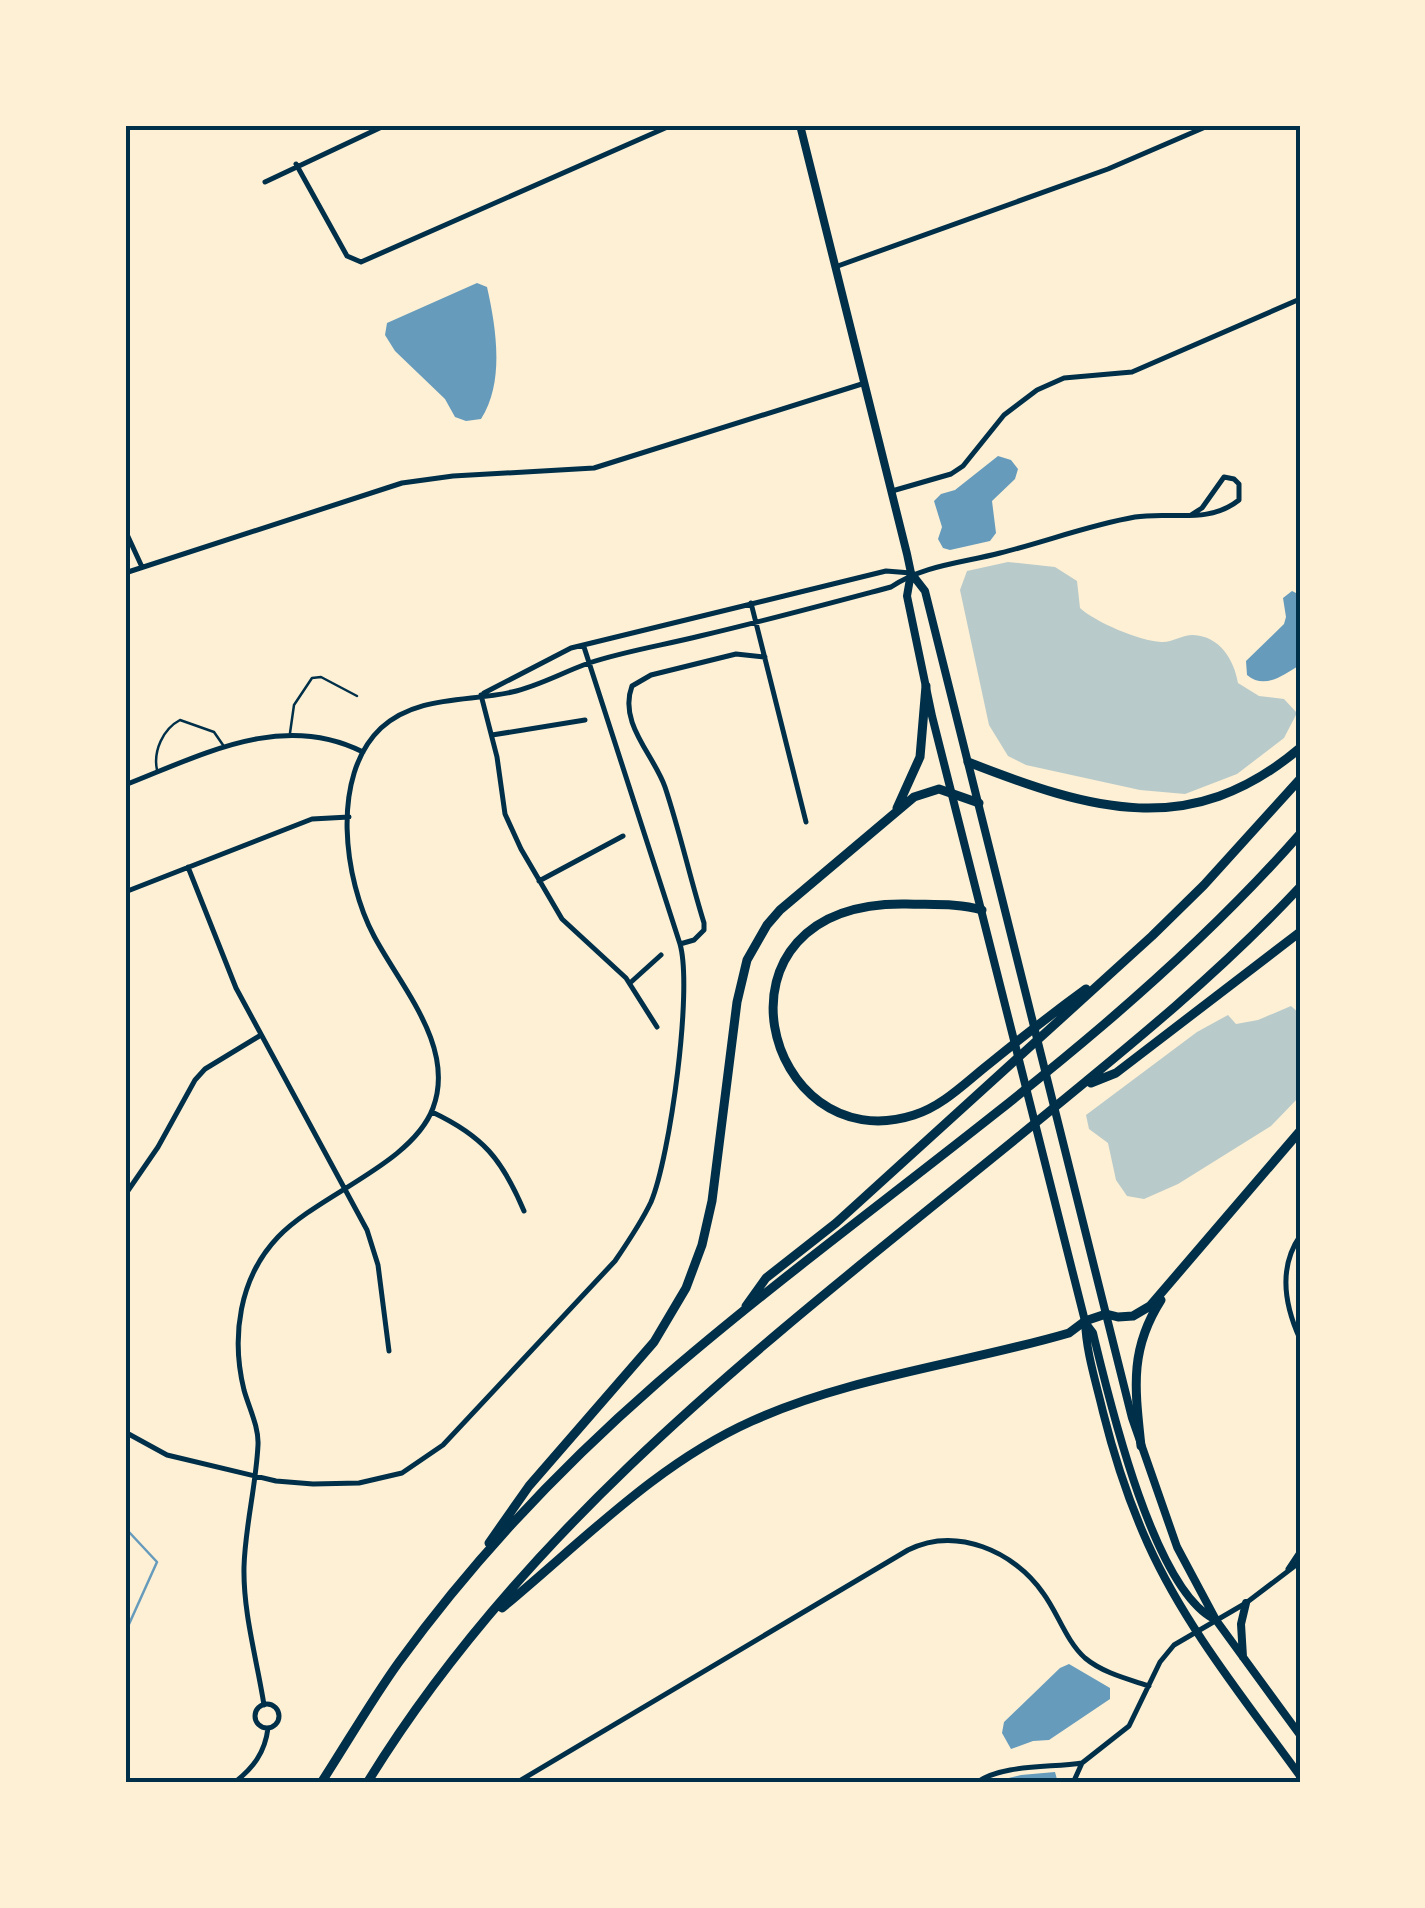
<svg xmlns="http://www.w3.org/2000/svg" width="1425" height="1908" font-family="Lato,sans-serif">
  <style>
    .green { fill: #b9caca }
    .water { fill: #669bbc }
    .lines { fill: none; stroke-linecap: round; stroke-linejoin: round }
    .stream { stroke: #669bbc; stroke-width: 2.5 }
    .service { stroke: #003049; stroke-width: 2.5 }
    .minor { stroke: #003049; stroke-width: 5 }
    .primary { stroke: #003049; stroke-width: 8 }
    .motorway { stroke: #003049; stroke-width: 9 }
    .neatline { fill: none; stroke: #003049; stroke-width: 4 }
  </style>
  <rect width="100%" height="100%" fill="#fdf0d5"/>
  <path class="green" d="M 1008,562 L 1055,567 L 1077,581 L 1080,608 C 1095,622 1140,641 1161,642 C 1171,643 1182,635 1193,635 C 1220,636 1234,660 1238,683 L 1259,696 L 1284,699 L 1297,713 L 1284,738 L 1237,774 L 1185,794 L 1140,790 L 1026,765 L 1008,756 L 989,725 L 960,590 L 967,571 Z
    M 1291,1006 L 1300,1014 L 1300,1096 L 1271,1126 L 1178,1184 L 1144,1199 L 1127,1196 L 1116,1180 L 1108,1143 L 1089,1129 L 1086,1115 L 1197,1032 L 1228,1015 L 1236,1024 L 1258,1020 Z"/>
  <path class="water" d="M 477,283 L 487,287 C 496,327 505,382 481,419 L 466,421 L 455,417 L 445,399 L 395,351 L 385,335 L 387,323 Z
    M 998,456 L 1011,460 L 1018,469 L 1015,479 L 992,501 L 996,533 L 990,541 L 950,550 L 943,548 L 938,539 L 942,527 L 934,501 L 941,494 L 955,490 Z
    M 1292,591 L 1300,595 L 1300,665 C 1283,675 1265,690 1247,675 L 1246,661 L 1284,624 L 1286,617 L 1283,598 Z
    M 1069,1664 L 1110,1688 L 1110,1699 L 1049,1740 L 1033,1741 L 1011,1749 L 1002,1733 L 1004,1722 L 1060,1668 Z
    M 1055,1772 L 1058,1783 L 988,1783 L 1021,1775 Z"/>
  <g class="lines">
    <path class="stream" d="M 125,1519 L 129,1532 L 157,1562 L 125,1633"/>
    <path class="service" d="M 290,733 L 294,705 L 312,678 L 321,677 L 357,696
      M 157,770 C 153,751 163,729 180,720 L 214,732 L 223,745"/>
    <path class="minor" d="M 296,164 L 347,256 L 361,262 L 672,125
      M 265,182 L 386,125
      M 835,267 L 1108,169 L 1210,125
      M 892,491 L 951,474 L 963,466 L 1004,415 L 1037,390 L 1064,378 L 1132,372 L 1300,299
      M 125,530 L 142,567
      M 125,573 L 402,483 L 453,476 L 594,468 L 865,383
      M 751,603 L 806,822
      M 484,693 L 571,648 L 886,571 L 911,573
      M 481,695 L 497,757 L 505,814 L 521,849 L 562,919 L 626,978 L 657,1027
      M 492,735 L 585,720
      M 125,785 C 202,755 282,711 363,752
      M 188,867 L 236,988 L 367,1230 L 378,1265 L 389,1351
      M 539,881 L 623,836
      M 125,892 L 312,819 L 349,817
      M 680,944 L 694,940 L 704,930 L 704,923 C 690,878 680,832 665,787 C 654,755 618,723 632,686 L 651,675 L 736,654 L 765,657
      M 630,983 L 661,955
      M 432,1112 C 483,1136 502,1159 524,1211
      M 125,1195 L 158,1147 L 195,1080 L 205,1069 L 261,1035
      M 1300,1236 C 1278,1268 1285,1306 1300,1339
      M 125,1432 L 167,1455 L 276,1481 L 313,1484 L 359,1483 L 402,1473 L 443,1445 L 615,1261 C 628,1242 641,1223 651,1202 C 670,1157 693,989 680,944 L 584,647
      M 1288,1569 L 1300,1551
      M255 1716a12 12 0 1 1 24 0a12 12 0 1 1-24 0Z
      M 264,1705 C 257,1660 243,1613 244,1567 C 245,1527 256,1486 258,1445 C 259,1427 249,1408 244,1390 C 231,1337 239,1278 278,1237 C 319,1194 412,1164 433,1108 C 456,1047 401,987 374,936 C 344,880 330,776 381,728 C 417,695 468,702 512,692 C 539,686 563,672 589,663 C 625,651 664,645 700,636 C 764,621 827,604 891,587 C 924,565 962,563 1000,553 C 1045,542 1089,525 1135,517 C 1170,511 1208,525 1239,500 L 1239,484 L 1234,479 L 1224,477 L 1202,508 L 1191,515
      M 234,1783 C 253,1768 265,1753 268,1728
      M 516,1783 L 908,1550 C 956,1526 1014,1551 1043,1593 C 1058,1613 1066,1641 1085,1658 C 1103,1673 1128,1679 1149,1686
      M 976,1783 C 1002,1764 1049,1768 1082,1763
      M 1073,1783 L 1082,1763 L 1129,1726 L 1160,1662 L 1174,1645 L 1246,1603 L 1300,1562"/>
    <path class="primary" d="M 800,125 L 907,554 L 911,573 L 907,596 L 932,716 L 1085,1321 C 1086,1352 1096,1382 1103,1412 C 1114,1456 1129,1502 1148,1544 C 1186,1628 1246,1701 1300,1776
      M 911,573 L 925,591 L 1132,1418 L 1177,1547 L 1216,1620 L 1300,1735
      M 1087,1325 L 1093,1333 C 1109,1399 1153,1588 1214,1619
      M 1243,1657 L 1241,1624 L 1246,1603"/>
    <path class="motorway" d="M 968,762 C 1091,810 1190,841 1300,748
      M 897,808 L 920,757 L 926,686
      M 982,910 C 957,903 932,905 906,904 C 695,901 764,1163 914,1115 C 943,1106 966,1082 989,1064 C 1021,1038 1053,1013 1086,989
      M 1091,1083 L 1116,1073 L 1300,932
      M 746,1306 L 766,1278 L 836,1223 L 1152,936 L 1204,885 L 1300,779
      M 1141,1446 C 1135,1389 1129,1350 1161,1300
      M 489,1543 L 529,1486 L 654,1342 L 686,1288 L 702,1245 L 712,1201 L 737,1002 L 747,960 L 767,925 L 780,910 L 914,797 L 939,789 L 979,803
      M 502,1608 C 582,1542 656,1464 752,1421 C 849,1377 967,1363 1069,1333 L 1085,1321 L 1106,1314 L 1118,1317 L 1133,1316 L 1150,1306 L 1300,1131
      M 321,1783 C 347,1743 371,1701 399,1662 C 473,1560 561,1467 656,1384 C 869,1199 1113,1047 1300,834
      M 367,1783 C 528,1520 776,1334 1012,1142 C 1112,1060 1211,982 1300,887"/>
  </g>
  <rect width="1425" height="1908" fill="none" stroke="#fdf0d5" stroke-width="255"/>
  <rect x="128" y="128" width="1170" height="1652" class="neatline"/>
</svg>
